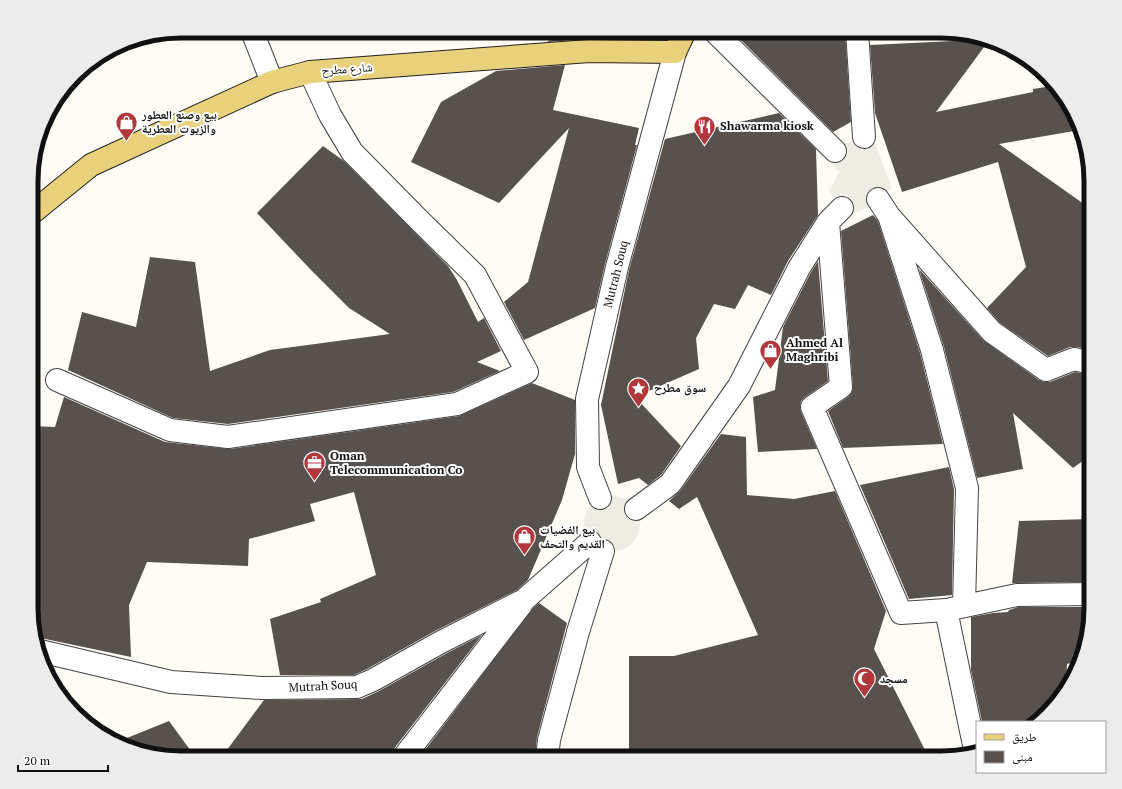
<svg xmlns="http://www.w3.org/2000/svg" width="1122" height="789" font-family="'PT Serif','Noto Naskh Arabic',serif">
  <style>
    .plaza { fill: #efece3 }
    .building { fill: #58524e }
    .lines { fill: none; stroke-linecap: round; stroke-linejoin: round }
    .minor-casing { stroke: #434343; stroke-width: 24 }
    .major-casing { stroke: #212121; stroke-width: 24 }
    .minor { stroke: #fff; stroke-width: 22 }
    .major { stroke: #e9d07a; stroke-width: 22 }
    .labels { text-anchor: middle; stroke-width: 4; stroke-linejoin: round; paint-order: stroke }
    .street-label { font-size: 12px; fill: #101010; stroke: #fff }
    .poi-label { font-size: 12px; font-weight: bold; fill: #101010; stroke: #fff; text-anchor: start }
    .rim { fill: none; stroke: #101010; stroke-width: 5 }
  </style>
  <rect width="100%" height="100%" fill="#fefcf5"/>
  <path class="plaza" d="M 872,135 L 892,188 L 869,206 L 848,217 L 829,191 L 839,172 L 826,158 L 843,144 Z
    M584 524a28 28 0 1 1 56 0a28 28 0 1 1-56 0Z"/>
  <path class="building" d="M 566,31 L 575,31 L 573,40 L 547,42 Z
    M 732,31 L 845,31 L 851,122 L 833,132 Z
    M 955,32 L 990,39 L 936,112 L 1033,92 L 1033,89 L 1052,86 L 1075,114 L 1080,130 L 999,144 L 1091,209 L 1091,350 L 1077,347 L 1070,347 L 1048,356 L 1000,323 L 987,308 L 1026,267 L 998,162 L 902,192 L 875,113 L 870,45 L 953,41 Z
    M 565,65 L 553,110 L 639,128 L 635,145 L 637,145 L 605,264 L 595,308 L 524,340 L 504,302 L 528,282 L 569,128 L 499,203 L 411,162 L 441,102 L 496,71 Z
    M 779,113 L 816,149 L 818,215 L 788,261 L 771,295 L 748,285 L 735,309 L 714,304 L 696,338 L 699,369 L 635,397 L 681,446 L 661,475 L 648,485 L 639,478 L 618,484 L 601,405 L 629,270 L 665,139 Z
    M 323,146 L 344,161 L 448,266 L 457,280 L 478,322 L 484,318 L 501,351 L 477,362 L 500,371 L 453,392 L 228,424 L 173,418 L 68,370 L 82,312 L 136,327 L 150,257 L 195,262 L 210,371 L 270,350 L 390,334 L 349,308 L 311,270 L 257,213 Z
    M 873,215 L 878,221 L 920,353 L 943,444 L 843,448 L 828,411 L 848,397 L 852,392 L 853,386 L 841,231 Z
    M 818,261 L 828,381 L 805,397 L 801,401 L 800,407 L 801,412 L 817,449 L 758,452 L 753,397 L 775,390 L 783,327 L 810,274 Z
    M 919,269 L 983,340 L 1039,380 L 1044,382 L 1050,382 L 1075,372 L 1091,375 L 1091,455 L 1073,468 L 1013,413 L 1023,469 L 977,478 L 944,347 Z
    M 532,383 L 575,400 L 575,454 L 562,500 L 528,580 L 517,590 L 435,631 L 367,669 L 354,675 L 280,675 L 270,619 L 321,602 L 320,599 L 376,575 L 354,492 L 310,504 L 315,521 L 249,539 L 248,566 L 147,562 L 129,605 L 131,657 L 36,637 L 32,628 L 32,426 L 55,427 L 64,397 L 165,442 L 230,449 L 459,416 Z
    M 721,434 L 746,437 L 747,495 L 794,499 L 835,491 L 886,611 L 874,649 L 929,758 L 629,758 L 629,656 L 674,656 L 758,635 L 697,497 L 679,509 L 669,501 L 680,491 Z
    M 949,467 L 954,489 L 952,595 L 909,599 L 860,485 Z
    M 1091,519 L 1091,582 L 1012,583 L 1019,521 Z
    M 539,603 L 567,623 L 537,737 L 535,758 L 419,758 L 532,609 Z
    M 1018,607 L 1091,607 L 1091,618 L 1083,657 L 1080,661 L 1067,664 L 1066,689 L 1060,699 L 1033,722 L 982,722 L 971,670 L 971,617 L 993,613 L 1008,612 L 1009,610 Z
    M 482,635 L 393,750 L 391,758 L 221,758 L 264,700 L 362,699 L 379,691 L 447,653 Z
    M 169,721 L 196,758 L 171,758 L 132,750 L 117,742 Z"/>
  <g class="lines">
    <defs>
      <path id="minor" d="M 252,31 L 272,82
        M 714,31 L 835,151
        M 857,31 L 864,137
        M 878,199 L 889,216 L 992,332 L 1046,370 L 1074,359 L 1091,363
        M 889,216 L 932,350 L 967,488 L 964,606
        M 828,222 L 841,387 L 812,407 L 901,613 L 946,610 L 975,750
        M 57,380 L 170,430 L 228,437 L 457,404 L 527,372 L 475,275 L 418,219 L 352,152 L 330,115 L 310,72
        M 600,498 L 588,467 L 587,399 L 617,267 L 675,52
        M 636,509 L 670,484 L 739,386 L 799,268 L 828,222 L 842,208
        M 951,609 L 1017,595 L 1091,594
        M 40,651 L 171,682 L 262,688 L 357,687 L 373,680 L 441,642 L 524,600 L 590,542
        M 403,758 L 521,605
        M 547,758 L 549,740 L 578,632 L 603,551"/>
      <path id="major" d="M 32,213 L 91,165 L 272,82 L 310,72 L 589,51 L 675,52 L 685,31"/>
    </defs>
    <use href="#minor" class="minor-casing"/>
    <use href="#major" class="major-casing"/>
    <use href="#minor" class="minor"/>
    <use href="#major" class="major"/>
  </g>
  <defs>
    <symbol id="shop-pin" viewBox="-11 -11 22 30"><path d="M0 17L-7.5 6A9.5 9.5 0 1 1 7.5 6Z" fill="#b2373b" stroke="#fff"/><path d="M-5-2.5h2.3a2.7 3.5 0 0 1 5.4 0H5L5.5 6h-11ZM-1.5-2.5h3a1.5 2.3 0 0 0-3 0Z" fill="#fff"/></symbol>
    <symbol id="restaurant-pin" viewBox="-11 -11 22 30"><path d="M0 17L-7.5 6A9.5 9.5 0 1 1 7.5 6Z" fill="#b2373b" stroke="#fff"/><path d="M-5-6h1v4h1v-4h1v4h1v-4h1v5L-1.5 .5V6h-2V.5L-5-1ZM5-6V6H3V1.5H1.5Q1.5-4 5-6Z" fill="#fff"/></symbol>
    <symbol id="sight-pin" viewBox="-11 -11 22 30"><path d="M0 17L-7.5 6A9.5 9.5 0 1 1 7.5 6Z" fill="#b2373b" stroke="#fff"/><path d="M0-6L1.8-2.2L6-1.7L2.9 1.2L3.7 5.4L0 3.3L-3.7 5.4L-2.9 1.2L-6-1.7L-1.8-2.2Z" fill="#fff"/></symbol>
    <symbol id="office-pin" viewBox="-11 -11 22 30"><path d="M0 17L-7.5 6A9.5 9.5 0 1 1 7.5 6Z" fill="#b2373b" stroke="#fff"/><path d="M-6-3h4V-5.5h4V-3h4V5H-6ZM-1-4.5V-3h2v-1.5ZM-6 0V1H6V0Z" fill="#fff"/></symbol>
    <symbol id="mosque-pin" viewBox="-11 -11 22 30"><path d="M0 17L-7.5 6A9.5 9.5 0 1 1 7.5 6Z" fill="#b2373b" stroke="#fff"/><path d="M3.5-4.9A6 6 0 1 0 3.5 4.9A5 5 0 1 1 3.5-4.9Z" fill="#fff"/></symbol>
  </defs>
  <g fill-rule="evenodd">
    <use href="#shop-pin" x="114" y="110" width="25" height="34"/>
    <use href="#restaurant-pin" x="692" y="114" width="25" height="34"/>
    <use href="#shop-pin" x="758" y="338" width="25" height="34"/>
    <use href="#sight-pin" x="626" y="376" width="25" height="34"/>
    <use href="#office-pin" x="302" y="450" width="25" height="34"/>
    <use href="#shop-pin" x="512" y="524" width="25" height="34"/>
    <use href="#mosque-pin" x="852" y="666" width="25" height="34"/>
  </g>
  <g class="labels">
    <g class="street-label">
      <text transform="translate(347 69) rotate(-4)" y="4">شارع مطرح</text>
      <text transform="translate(616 274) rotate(-76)" y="4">Mutrah Souq</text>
      <text transform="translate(323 686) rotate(-3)" y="4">Mutrah Souq</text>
    </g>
    <g class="poi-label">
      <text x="142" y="119">بيع وصنع العطور<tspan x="142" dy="14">والزيوت العطرية</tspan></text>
      <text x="720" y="130">Shawarma kiosk</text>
      <text x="786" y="347">Ahmed Al<tspan x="786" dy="14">Maghribi</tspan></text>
      <text x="654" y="392">سوق مطرح</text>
      <text x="330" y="460">Oman<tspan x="330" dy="14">Telecommunication Co</tspan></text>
      <text x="540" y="534">بيع الفضيات<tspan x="540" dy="14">القديم والتحف</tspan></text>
      <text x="880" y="683">مسجد</text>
    </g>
  </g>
  <path d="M0 0H1122V789H0ZM181 38H941A143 143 0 0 1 1084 181V608A143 143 0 0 1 941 751H181A143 143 0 0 1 38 608V181A143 143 0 0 1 181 38Z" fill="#ececec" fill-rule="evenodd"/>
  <path class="rim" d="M181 38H941A143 143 0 0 1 1084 181V608A143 143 0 0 1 941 751H181A143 143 0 0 1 38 608V181A143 143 0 0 1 181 38Z"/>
  <rect x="976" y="721" width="130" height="52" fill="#ffffff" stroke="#9f9f9f"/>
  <rect x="984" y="734" width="20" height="6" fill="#e9d07a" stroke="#9f9f9f"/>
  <text x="1012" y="741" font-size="12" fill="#101010">طريق</text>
  <rect x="984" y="751" width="20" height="12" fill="#58524e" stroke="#9f9f9f"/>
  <text x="1012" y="761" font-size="12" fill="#101010">مبنى</text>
  <path d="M18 765v6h90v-6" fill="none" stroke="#101010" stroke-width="2"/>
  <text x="24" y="765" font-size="12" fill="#101010" stroke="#ffffff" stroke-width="3" paint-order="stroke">20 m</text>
</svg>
